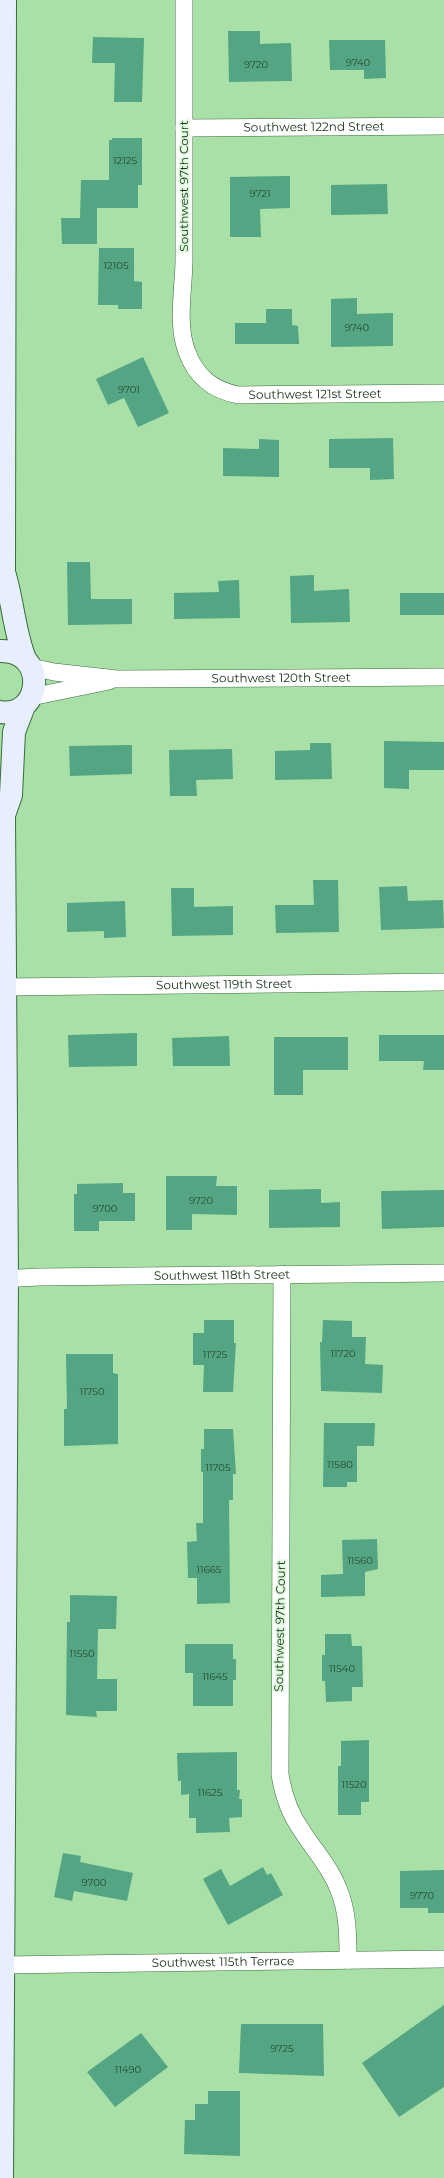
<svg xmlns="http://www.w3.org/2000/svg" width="444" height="2178" font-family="Montserrat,sans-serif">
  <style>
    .building { fill: #53a583 }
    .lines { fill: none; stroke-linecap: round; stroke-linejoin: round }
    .street-casing { stroke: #396d3a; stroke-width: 18 }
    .secondary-casing { stroke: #396d3a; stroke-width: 24 }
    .street { stroke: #fff; stroke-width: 17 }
    .secondary { stroke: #e7eefe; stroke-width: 22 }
    .labels { text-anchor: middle; stroke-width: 3.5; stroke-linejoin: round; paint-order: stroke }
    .number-label { font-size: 10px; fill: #254a31 }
    .street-label { font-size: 12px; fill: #162c16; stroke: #ddf9dc }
  </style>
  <rect width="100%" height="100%" fill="#a8e0a7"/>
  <path class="building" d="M 228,31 L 260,31 L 260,44 L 291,43 L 292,81 L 229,82 Z
    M 93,37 L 144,38 L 142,102 L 114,102 L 115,63 L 92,63 Z
    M 329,40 L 385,40 L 386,78 L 364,79 L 364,70 L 330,70 Z
    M 112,138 L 142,138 L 142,185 L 138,185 L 138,208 L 97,208 L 97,244 L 62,244 L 61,218 L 80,218 L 81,180 L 109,180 L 109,140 L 112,140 Z
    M 290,176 L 290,208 L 260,209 L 261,237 L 230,237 L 230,177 Z
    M 387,184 L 388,214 L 331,215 L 331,185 Z
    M 99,248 L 134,248 L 134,281 L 142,282 L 142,309 L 118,309 L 118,305 L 98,305 Z
    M 357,298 L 357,314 L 393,313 L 393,346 L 331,347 L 331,299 Z
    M 266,309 L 292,309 L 292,325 L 298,326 L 299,344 L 235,344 L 235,323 L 266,323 Z
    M 143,357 L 169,413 L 138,427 L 124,398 L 108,405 L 96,379 Z
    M 393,438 L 394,479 L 370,480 L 370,468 L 329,468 L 329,439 Z
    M 259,439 L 279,440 L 279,477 L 223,476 L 223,448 L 259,449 Z
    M 67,562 L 90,562 L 91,599 L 132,599 L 132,624 L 68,625 Z
    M 314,575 L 314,591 L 349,589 L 350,622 L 291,623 L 290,576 Z
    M 239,580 L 240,618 L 174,619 L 174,593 L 219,592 L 218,581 Z
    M 400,593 L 444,593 L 444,615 L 400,615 Z
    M 384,741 L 444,742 L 444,770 L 409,770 L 409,789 L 384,788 Z
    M 310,743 L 331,743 L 332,779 L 275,780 L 275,751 L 310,750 Z
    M 132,745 L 132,774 L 70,776 L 69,746 Z
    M 232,749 L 233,779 L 196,780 L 197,796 L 170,796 L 169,750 Z
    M 313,880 L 338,880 L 339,932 L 276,933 L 275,905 L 314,905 Z
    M 407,886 L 408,901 L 443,900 L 444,928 L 381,930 L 379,887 Z
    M 171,888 L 194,888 L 194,907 L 233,906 L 233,935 L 172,936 Z
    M 125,901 L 126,937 L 104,938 L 104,931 L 67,932 L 67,903 Z
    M 137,1033 L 137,1066 L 69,1067 L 68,1035 Z
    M 379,1035 L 444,1035 L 444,1070 L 423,1070 L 424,1061 L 379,1061 Z
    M 229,1036 L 230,1066 L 173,1066 L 172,1038 Z
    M 274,1037 L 348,1037 L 348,1070 L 303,1070 L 303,1095 L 274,1095 Z
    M 166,1176 L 217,1176 L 216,1186 L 237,1186 L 237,1215 L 192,1214 L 192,1230 L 166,1230 Z
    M 123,1183 L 123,1193 L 135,1193 L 135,1221 L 99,1221 L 99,1231 L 74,1231 L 74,1194 L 77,1194 L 77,1184 Z
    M 321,1189 L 321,1203 L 340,1202 L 340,1227 L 269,1228 L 269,1190 Z
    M 444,1190 L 444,1227 L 382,1229 L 381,1191 Z
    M 204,1320 L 234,1320 L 234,1343 L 236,1343 L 233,1392 L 203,1392 L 204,1365 L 193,1365 L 193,1333 L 204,1333 Z
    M 323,1320 L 352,1321 L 352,1337 L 366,1337 L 365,1364 L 383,1365 L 382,1393 L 321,1391 L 320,1342 L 322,1342 Z
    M 66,1354 L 113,1354 L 113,1373 L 118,1374 L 118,1444 L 64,1446 L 64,1409 L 67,1409 Z
    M 324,1423 L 375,1423 L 374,1446 L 357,1446 L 357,1482 L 347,1482 L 347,1487 L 323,1487 Z
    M 204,1429 L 233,1429 L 236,1474 L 233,1474 L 233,1500 L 229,1500 L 230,1603 L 197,1604 L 197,1578 L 188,1578 L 187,1542 L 197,1541 L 196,1523 L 203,1523 L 203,1472 L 201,1472 L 201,1449 L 204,1449 Z
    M 377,1539 L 378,1569 L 365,1572 L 365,1596 L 321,1597 L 321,1575 L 343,1574 L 342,1540 Z
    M 70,1595 L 117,1596 L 116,1629 L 98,1629 L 97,1679 L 117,1679 L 117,1711 L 96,1711 L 97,1717 L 66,1715 L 67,1622 L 70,1622 Z
    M 325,1634 L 351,1634 L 352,1646 L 362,1646 L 363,1687 L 352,1687 L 352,1701 L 326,1702 L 325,1681 L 322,1681 L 322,1655 L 325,1655 Z
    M 185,1644 L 233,1644 L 233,1659 L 236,1659 L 236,1680 L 233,1680 L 233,1706 L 193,1706 L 193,1673 L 185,1673 Z
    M 369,1740 L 369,1802 L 361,1802 L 361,1815 L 338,1815 L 338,1766 L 341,1766 L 341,1741 Z
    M 237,1752 L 237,1790 L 240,1790 L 239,1799 L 242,1799 L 242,1817 L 229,1818 L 230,1832 L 196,1833 L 196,1818 L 189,1818 L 189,1794 L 181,1795 L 181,1781 L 178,1781 L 177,1753 Z
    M 63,1853 L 81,1856 L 80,1862 L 133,1873 L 127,1901 L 74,1891 L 72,1901 L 54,1897 Z
    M 263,1867 L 267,1875 L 271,1873 L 283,1895 L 228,1925 L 203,1879 L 221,1869 L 230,1886 Z
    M 444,1870 L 444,1913 L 428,1913 L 428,1908 L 400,1908 L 400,1871 Z
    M 444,2005 L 444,2087 L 399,2117 L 362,2063 Z
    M 241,2024 L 323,2024 L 324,2076 L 239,2073 Z
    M 141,2033 L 168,2067 L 115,2107 L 87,2072 Z
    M 208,2091 L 240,2091 L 240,2156 L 184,2154 L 185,2120 L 195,2120 L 195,2104 L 208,2104 Z"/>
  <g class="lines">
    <defs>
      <g id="street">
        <path id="s1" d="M 184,0 C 184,86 184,172 184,259 C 184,288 176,324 187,352 C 196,377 213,390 238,395 L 444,393"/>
        <path id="s2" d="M 184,128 L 444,126"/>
        <path id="s3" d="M 31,667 L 54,672 L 117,679 L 444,677"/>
        <path d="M 31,697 L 109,681"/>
        <path id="s4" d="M 4,987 L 444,982"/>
        <path d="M 282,1274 L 280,1774 C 283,1795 290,1814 302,1831 C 314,1850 330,1867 338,1888 C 348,1911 348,1935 348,1960"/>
        <path id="s5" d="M 0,1279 L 39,1277 L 444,1273"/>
        <path id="s6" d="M 2,1965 L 444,1959"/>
      </g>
      <path id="secondary" d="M 5,0 L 4,572 C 13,601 14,631 25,659
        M 0,651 C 49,650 42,719 0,712
        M 0,804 L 4,815 L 7,1279 L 2,2178
        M 4,815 L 11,795 L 14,732 L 24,706"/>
    </defs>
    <use href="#street" class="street-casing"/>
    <use href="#secondary" class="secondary-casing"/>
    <use href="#street" class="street"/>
    <use href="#secondary" class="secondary"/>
  </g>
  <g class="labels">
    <g class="number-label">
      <text x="358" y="66">9740</text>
      <text x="256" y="68">9720</text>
      <text x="125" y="164">12125</text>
      <text x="260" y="197">9721</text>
      <text x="116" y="269">12105</text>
      <text x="357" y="331">9740</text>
      <text x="129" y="393">9701</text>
      <text x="201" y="1204">9720</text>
      <text x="105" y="1212">9700</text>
      <text x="343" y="1357">11720</text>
      <text x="215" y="1358">11725</text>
      <text x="92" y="1395">11750</text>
      <text x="340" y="1468">11580</text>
      <text x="218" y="1471">11705</text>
      <text x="360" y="1564">11560</text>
      <text x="209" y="1573">11665</text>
      <text x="82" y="1657">11550</text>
      <text x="342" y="1672">11540</text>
      <text x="215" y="1680">11645</text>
      <text x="354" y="1788">11520</text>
      <text x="210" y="1796">11625</text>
      <text x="94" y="1886">9700</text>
      <text x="422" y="1899">9770</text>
      <text x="282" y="2052">9725</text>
      <text x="128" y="2073">11490</text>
    </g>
    <g class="street-label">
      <text dy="4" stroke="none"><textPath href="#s2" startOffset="130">Southwest 122nd Street</textPath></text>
      <text transform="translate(184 186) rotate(-90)" y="4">Southwest 97th Court</text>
      <text dy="4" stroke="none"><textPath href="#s1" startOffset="500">Southwest 121st Street</textPath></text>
      <text dy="4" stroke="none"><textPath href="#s3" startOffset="251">Southwest 120th Street</textPath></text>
      <text dy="4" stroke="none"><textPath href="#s4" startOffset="220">Southwest 119th Street</textPath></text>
      <text dy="4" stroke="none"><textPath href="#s5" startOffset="222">Southwest 118th Street</textPath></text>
      <text transform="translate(280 1626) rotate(-89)" y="4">Southwest 97th Court</text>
      <text dy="4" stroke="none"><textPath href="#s6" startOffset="221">Southwest 115th Terrace</textPath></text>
    </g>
  </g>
</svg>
